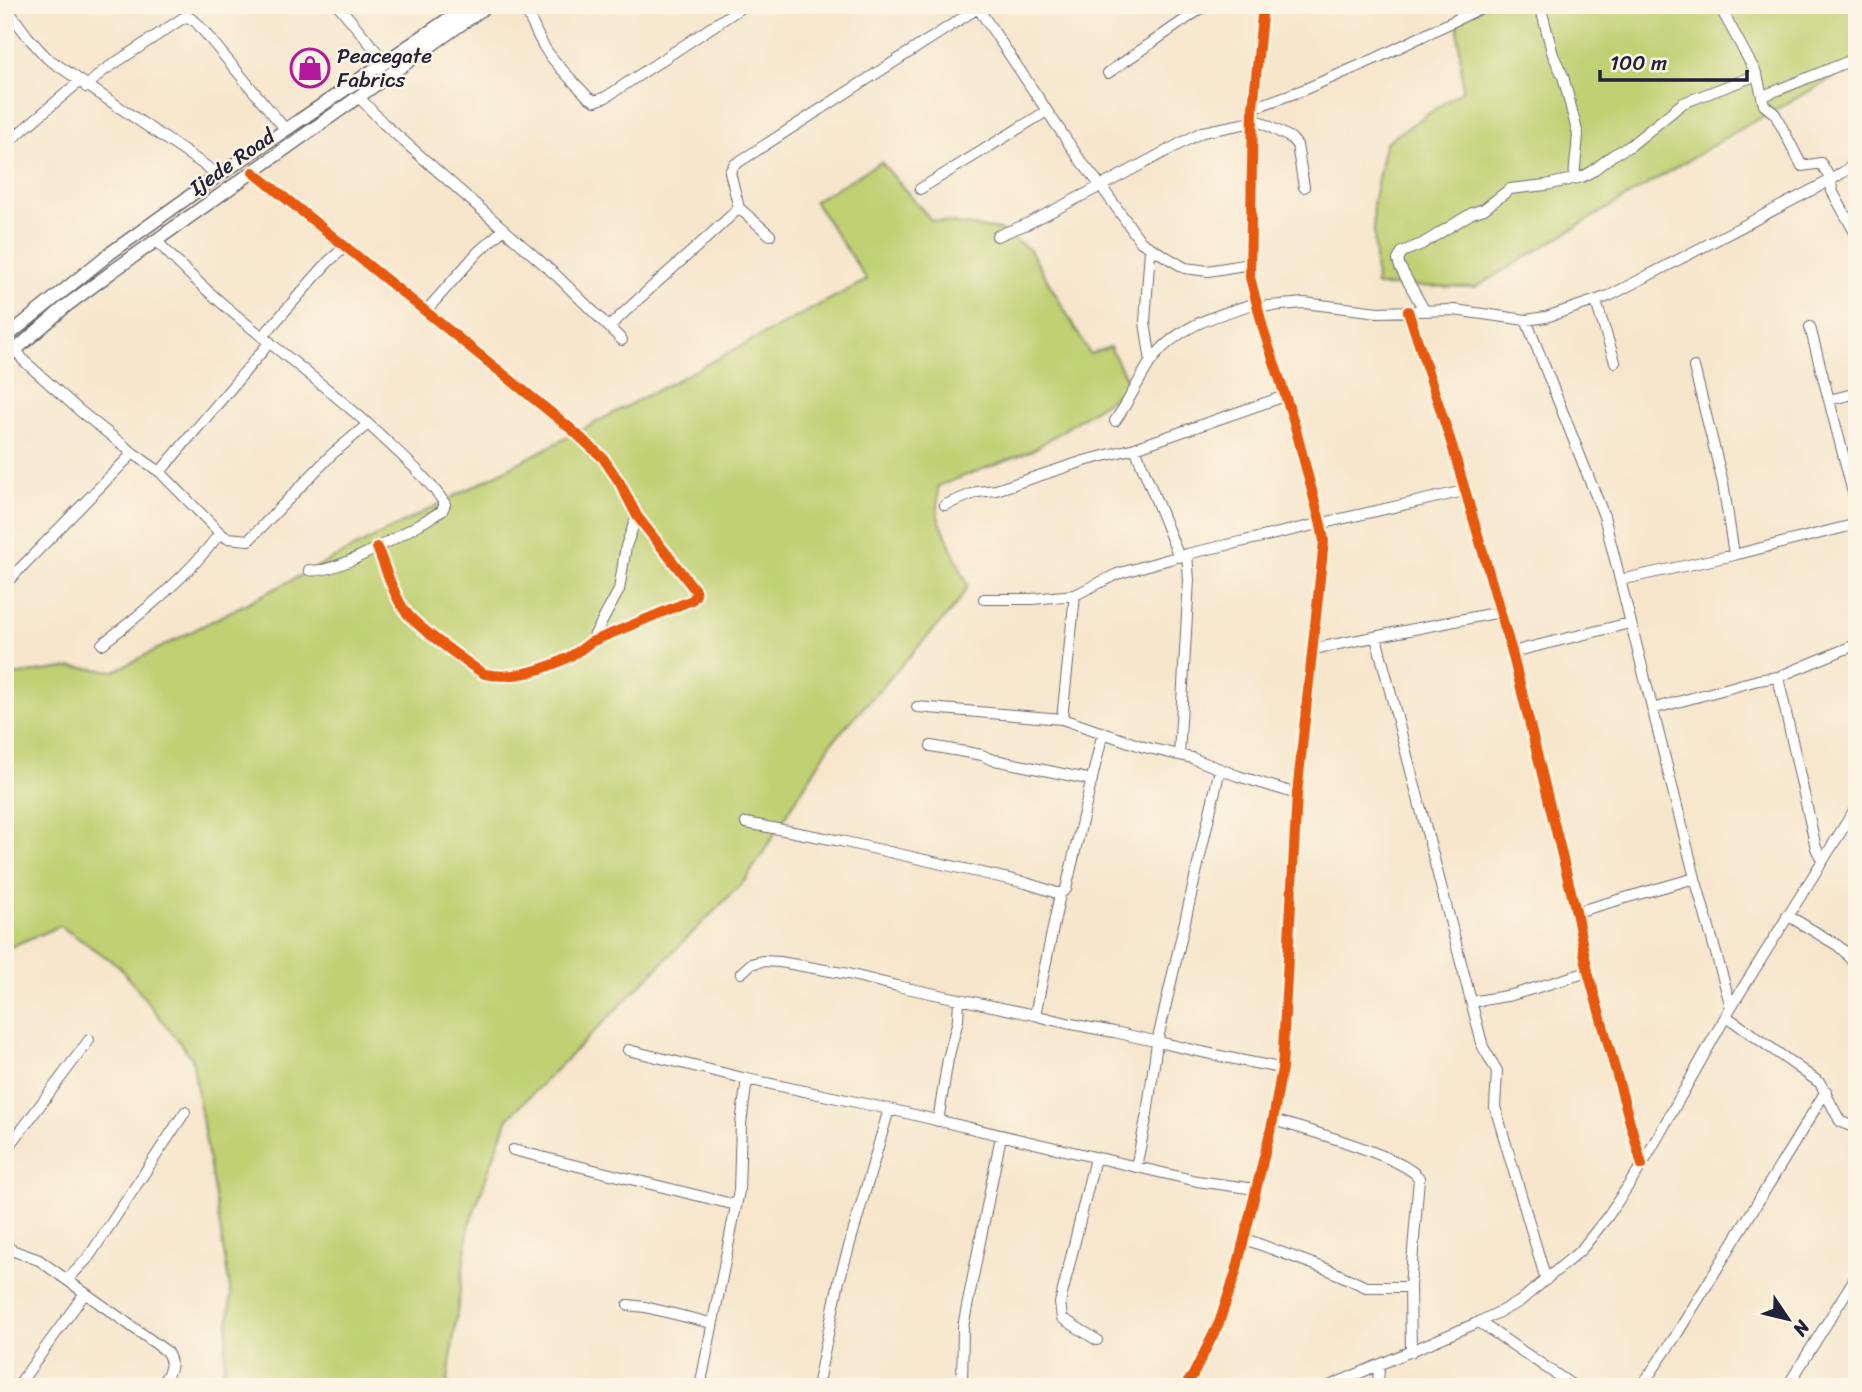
<svg xmlns="http://www.w3.org/2000/svg" width="1862" height="1392" font-family="Sriracha,sans-serif">
  <style>
    .green { fill: #c0d073; stroke: #717957; stroke-width: 2 }
    .lines { fill: none; stroke-linecap: round; stroke-linejoin: round }
    .minor-casing { stroke: #6c676e; stroke-width: 12 }
    .major-casing { stroke: #6c676e; stroke-width: 15 }
    .minor { stroke: #fff; stroke-width: 10 }
    .major { stroke: #fff; stroke-width: 12 }
    .cycleway-casing { stroke: #fcf5e5; stroke-width: 15 }
    .cycleway { stroke: #e8590c; stroke-width: 10 }
    .labels { text-anchor: middle; stroke-width: 5; stroke-linejoin: round; paint-order: stroke }
    .poi-label { font-size: 21px; fill: #22223b; stroke: #fcf5e5; text-anchor: start }
    .street-label { font-size: 21px; fill: #22223b; stroke: #fcf5e5 }
  </style>
  <rect width="100%" height="100%" fill="#fcf5e5"/>
  <filter id="ink" filterUnits="userSpaceOnUse"><feTurbulence type="fractalNoise" baseFrequency=".0143" numOctaves="2"/><feDisplacementMap in="SourceGraphic" scale="14" xChannelSelector="R" yChannelSelector="G"/><feConvolveMatrix kernelMatrix="1 2 1 2 8 2 1 2 1" color-interpolation-filters="sRGB"/></filter>
  <filter id="wash" filterUnits="userSpaceOnUse"><feTurbulence type="fractalNoise" baseFrequency=".00686" numOctaves="4" result="noise"/><feDisplacementMap in="SourceGraphic" scale="28" xChannelSelector="R" yChannelSelector="G"/><feGaussianBlur stdDeviation="1.57" result="paint"/><feColorMatrix in="noise" values="0 0 0 0 0 0 0 0 0 0 0 0 0 0 0 0 0 1.4 0 .05"/><feComposite in="paint" operator="in"/></filter>
  <g filter="url(#wash)">
    <rect width="100%" height="100%" fill="#f6e6cc"/>
    <path class="green" d="M 1488,5 L 1857,5 L 1857,65 L 1742,128 L 1476,287 L 1376,286 L 1373,204 L 1385,143 L 1463,90 L 1457,19 Z
      M 881,162 L 931,220 L 999,230 L 1030,250 L 1090,354 L 1110,347 L 1130,386 L 1033,450 L 938,486 L 938,517 L 968,586 L 957,604 L 832,742 L 747,878 L 508,1118 L 469,1225 L 447,1387 L 222,1387 L 231,1295 L 192,1058 L 118,965 L 60,926 L 5,949 L 5,676 L 74,667 L 115,671 L 484,481 L 867,280 L 814,201 Z"/>
  </g>
  <g filter="url(#ink)">
    <g class="lines">
      <defs>
        <path id="minor" d="M 338,5 L 386,63
          M 522,5 C 532,19 536,35 546,50 C 558,67 574,82 588,97 L 595,101 L 606,97 L 745,5
          M 976,5 L 1080,160 L 1101,186 L 1202,132 L 1253,122
          M 1540,5 L 1553,55 L 1563,76 L 1578,135 L 1574,178
          M 1719,5 L 1757,75 L 1764,105 L 1775,114 L 1802,166 L 1821,163 L 1831,180 L 1832,191 L 1857,236
          M 5,6 L 28,37 L 47,58 L 219,175
          M 1108,73 L 1206,5
          M 86,87 L 103,71 L 183,18 L 188,17 L 196,22 L 286,130
          M 1763,96 L 1857,58
          M 359,97 L 383,123 L 557,276 L 622,340
          M 1253,108 L 1303,90 L 1377,58 L 1487,5
          M 1253,118 L 1291,138 L 1297,145 L 1304,187
          M 5,145 L 79,82
          M 253,172 L 570,428 L 603,458 L 620,483 L 637,516 L 695,590 L 696,595 L 692,600 L 591,642 C 565,664 519,681 485,674 C 479,672 445,646 437,640 C 426,631 414,623 405,611 C 392,592 386,569 377,547
          M 920,189 L 1047,111
          M 770,235 L 739,208 L 730,172 L 734,165 L 981,6
          M 997,236 L 1027,224 L 1101,186 L 1141,242 L 1185,268 L 1208,271 L 1250,264
          M 156,240 C 222,313 307,367 379,434 C 400,454 429,479 445,504 L 442,511 C 415,526 337,576 309,570
          M 1150,249 L 1145,322 L 1151,362
          M 1596,302 L 1615,362
          M 1258,307 L 1304,303 L 1378,312 L 1454,310 L 1526,320 L 1546,317 L 1609,296 L 1831,180 L 1857,163
          M 1424,310 L 1400,267 L 1398,260 L 1402,252 L 1422,244 L 1472,213 L 1484,209 L 1510,189 L 1546,185 L 1582,177 L 1591,172 L 1613,155 L 1630,146 L 1683,103 L 1757,75
          M 1408,311 L 1451,442 L 1512,652 L 1576,912 L 1588,972 L 1642,1165
          M 425,312 L 478,252 L 503,230
          M 1526,320 L 1604,516 L 1695,878 L 1731,1007
          M 609,327 C 651,286 696,249 739,208
          M 1810,327 L 1857,508
          M 263,336 L 328,262 L 345,247
          M 16,349 L 23,360 L 80,411 L 133,453 L 160,472 L 220,533 L 227,538 L 249,540 L 331,455 L 368,424
          M 1694,367 L 1723,483 L 1734,555
          M 1829,400 L 1857,393
          M 1115,421 C 1128,403 1137,383 1149,364 C 1174,327 1216,315 1257,303
          M 1135,448 L 1179,557
          M 160,472 L 270,342
          M 945,505 L 977,492 L 996,490 L 1084,461 L 1135,448 L 1285,396
          M 1620,580 L 1734,555 L 1857,524
          M 5,584 L 133,453
          M 984,599 L 1032,599 L 1075,595 L 1117,574 L 1187,554 L 1464,491
          M 1376,637 L 1483,1047 L 1497,1071 L 1495,1107 L 1546,1280
          M 591,642 L 619,590 L 626,546 L 637,516
          M 102,644 C 145,611 187,577 220,533
          M 1313,649 L 1500,612
          M 1512,652 L 1630,623
          M 1778,677 L 1816,848 L 1822,860
          M 917,707 L 1062,719 L 1144,747 L 1192,758 L 1238,776 L 1297,794
          M 1652,709 L 1758,680 L 1778,677 L 1850,647
          M 1062,719 L 1075,595
          M 931,746 L 982,755 L 990,759 L 1092,780
          M 1179,755 L 1189,580 L 1187,554
          M 746,823 L 841,841 L 1026,883 L 1060,894 L 1066,889 L 1103,732
          M 1576,912 L 1695,878
          M 1787,915 L 1837,945 L 1845,952 L 1857,968
          M 741,973 L 751,964 L 762,961 L 780,962 L 848,974 L 897,986 L 1035,1015 C 1061,1023 1087,1027 1114,1032 C 1170,1044 1225,1059 1282,1068
          M 1471,1002 L 1512,995 L 1588,972
          M 1035,1015 L 1060,894
          M 1726,1016 L 1820,1083 L 1840,1121 L 1857,1129
          M 628,1050 L 747,1079 L 889,1109 L 1197,1181 L 1256,1189
          M 1273,1120 C 1303,1129 1403,1156 1419,1178 L 1410,1287 L 1411,1352
          M 938,1121 L 948,1059 L 958,1020 L 959,999
          M 513,1150 L 736,1205
          M 5,1152 L 89,1040
          M 1095,1158 L 1060,1303 L 1062,1318 L 1097,1340
          M 1136,1167 L 1147,1114 L 1157,1043 L 1220,769
          M 1245,1239 L 1329,1270 L 1366,1287 L 1410,1287
          M 5,1245 L 14,1251 L 39,1260 L 67,1280 L 88,1258 L 185,1112
          M 67,1280 L 166,1351 C 176,1365 168,1374 160,1387
          M 628,1305 L 645,1307 L 711,1323
          M 1479,1322 L 1575,1387
          M 17,1387 L 85,1293
          M 700,1387 L 739,1191 L 741,1124 L 747,1079
          M 817,1387 L 839,1281 L 889,1109
          M 962,1387 L 963,1327 L 1001,1136
          M 1184,1387 L 1193,1375 L 1219,1323 L 1236,1272 L 1273,1120 L 1282,1068 L 1297,794 L 1324,541 L 1321,525 L 1293,419 L 1264,332 L 1250,277 L 1253,108 L 1263,5
          M 1327,1387 L 1479,1322 L 1519,1302 L 1581,1250 L 1608,1216 L 1642,1165 L 1731,1007 L 1857,806
          M 1378,1387 L 1379,1366
          M 1641,1387 L 1675,1337 L 1826,1091
          M 1787,1387 L 1857,1275"/>
        <path id="major" d="M 5,338 L 109,254 L 219,175 L 469,5
          M 5,359 L 66,306 L 113,271 L 488,5"/>
      </defs>
      <use href="#minor" class="minor-casing"/>
      <use href="#major" class="major-casing"/>
      <use href="#minor" class="minor"/>
      <use href="#major" class="major"/>
      <defs>
        <path id="cycleway" d="M 253,172 L 570,428 L 603,458 L 620,483 L 637,516 L 695,590 L 696,595 L 692,600 L 591,642 C 565,664 519,681 485,674 C 479,672 445,646 437,640 C 426,631 414,623 405,611 C 392,592 386,569 377,547
          M 1408,311 L 1451,442 L 1512,652 L 1576,912 L 1588,972 L 1642,1165
          M 1184,1387 L 1193,1375 L 1219,1323 L 1236,1272 L 1273,1120 L 1282,1068 L 1297,794 L 1324,541 L 1321,525 L 1293,419 L 1264,332 L 1250,277 L 1253,108 L 1263,5"/>
      </defs>
      <use href="#cycleway" class="cycleway-casing"/>
      <use href="#cycleway" class="cycleway"/>
    </g>
  </g>
  <defs>
    <symbol id="shop-ring" viewBox="-11 -11 22 22"><circle r="9.5" fill="#fcf5e5" stroke="#b5179e" stroke-width="1.5"/><path d="M-5-2.5h2.3a2.7 3.5 0 0 1 5.4 0H5L5.5 6h-11ZM-1.5-2.5h3a1.5 2.3 0 0 0-3 0Z" fill="#b5179e"/></symbol>
  </defs>
  <g fill-rule="evenodd">
    <use href="#shop-ring" x="288" y="46" width="44" height="44"/>
  </g>
  <g class="labels">
    <g class="poi-label">
      <text x="337" y="63">Peacegate<tspan x="337" dy="24">Fabrics</tspan></text>
    </g>
    <g class="street-label">
      <text transform="translate(232 162) rotate(-35)" y="7">Ijede Road</text>
    </g>
  </g>
  <rect width="1862" height="1392" fill="none" stroke="#fcf5e5" stroke-width="28"/>
  <g transform="translate(1788 1319) rotate(125)" stroke="#fcf5e5" stroke-width="5" paint-order="stroke">
  <path d="M0-5L12 26L0 18L-12 26Z" fill="#22223b"/>
  <text y="-10" font-size="19" font-weight="bold" text-anchor="middle" fill="#22223b">N</text>
  </g>
  <path d="M1600 70v10h147v-10" fill="none" stroke="#22223b" stroke-width="3.5"/>
  <text x="1610" y="70" font-size="21" fill="#22223b" stroke="#fcf5e5" stroke-width="5" paint-order="stroke">100 m</text>
</svg>
